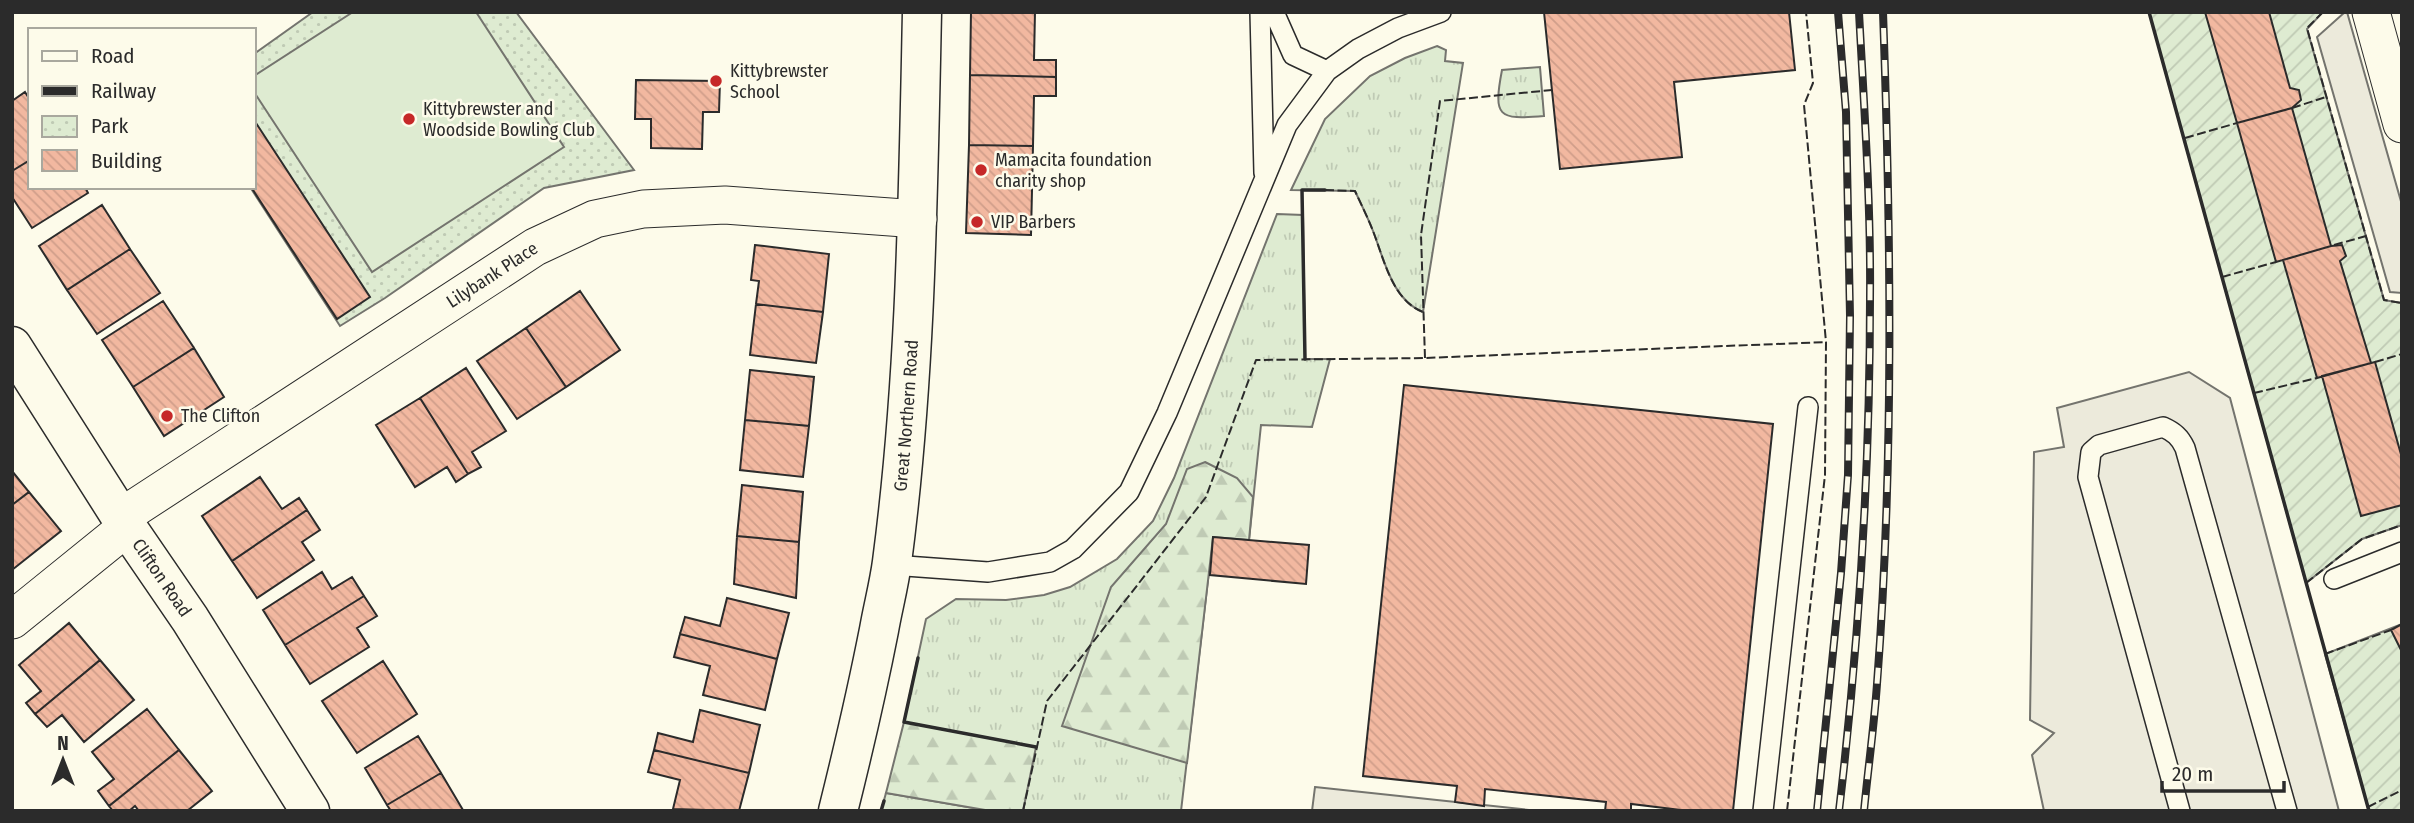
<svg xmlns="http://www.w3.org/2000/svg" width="2414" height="823" font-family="'Fira Sans Condensed',sans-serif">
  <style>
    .grass { fill: url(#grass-tufts); stroke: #74746e; stroke-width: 2 }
    .forest { fill: url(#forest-firs); stroke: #74746e; stroke-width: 2 }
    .park { fill: url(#park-dots); stroke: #74746e; stroke-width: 2 }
    .garden { fill: url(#garden-furrows); stroke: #74746e; stroke-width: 2 }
    .pitch { fill: #deebd1; stroke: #74746e; stroke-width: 2 }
    .parking { fill: #eceadb; stroke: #74746e; stroke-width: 2 }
    .building { fill: url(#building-back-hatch); stroke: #2b2b2b; stroke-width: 2 }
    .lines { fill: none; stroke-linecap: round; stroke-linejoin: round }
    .service-casing { stroke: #2b2b2b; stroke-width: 22 }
    .minor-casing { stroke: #2b2b2b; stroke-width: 39 }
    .tertiary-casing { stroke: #2b2b2b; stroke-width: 41 }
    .primary-casing { stroke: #2b2b2b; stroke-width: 41 }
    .service { stroke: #fdfbea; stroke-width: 19 }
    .minor { stroke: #fdfbea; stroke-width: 37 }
    .tertiary { stroke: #fdfbea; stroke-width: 38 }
    .primary { stroke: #fdfbea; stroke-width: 38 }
    .rail-casing { stroke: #2b2b2b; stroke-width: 8 }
    .rail { stroke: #fdfbea; stroke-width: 5; stroke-dasharray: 16; stroke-linecap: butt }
    .fence { stroke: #2b2b2b; stroke-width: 2; stroke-dasharray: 9 3.5; stroke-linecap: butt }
    .wall { stroke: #2b2b2b; stroke-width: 3.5 }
    .poi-dot { fill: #c62828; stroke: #fdfbea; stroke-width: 2.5 }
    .labels { text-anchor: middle; stroke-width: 5; stroke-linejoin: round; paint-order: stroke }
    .poi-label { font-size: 18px; fill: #2b2b2b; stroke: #fdfbea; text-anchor: start }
    .street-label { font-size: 18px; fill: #2b2b2b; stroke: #fdfbea }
  </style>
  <defs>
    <pattern id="grass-tufts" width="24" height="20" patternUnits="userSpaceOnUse" patternTransform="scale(1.75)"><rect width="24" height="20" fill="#deebd1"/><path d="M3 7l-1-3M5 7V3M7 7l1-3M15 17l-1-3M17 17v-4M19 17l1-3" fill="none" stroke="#bfcab4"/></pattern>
    <pattern id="forest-firs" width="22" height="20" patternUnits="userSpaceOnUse" patternTransform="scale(1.75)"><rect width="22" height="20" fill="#deebd1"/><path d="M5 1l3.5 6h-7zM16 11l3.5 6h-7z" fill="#bfcab4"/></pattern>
    <pattern id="park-dots" width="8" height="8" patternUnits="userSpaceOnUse" patternTransform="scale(1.75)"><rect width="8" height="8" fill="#deebd1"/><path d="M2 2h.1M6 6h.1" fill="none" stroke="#bfcab4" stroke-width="1.8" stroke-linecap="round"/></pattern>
    <pattern id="garden-furrows" width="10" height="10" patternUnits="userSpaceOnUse" patternTransform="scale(1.75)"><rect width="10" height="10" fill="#deebd1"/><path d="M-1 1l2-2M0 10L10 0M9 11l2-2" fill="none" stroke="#bfcab4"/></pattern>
    <pattern id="building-back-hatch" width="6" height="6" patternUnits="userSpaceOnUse" patternTransform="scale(1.75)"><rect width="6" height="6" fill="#f2b8a0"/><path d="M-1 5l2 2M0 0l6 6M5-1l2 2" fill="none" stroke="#d09e8a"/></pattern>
  </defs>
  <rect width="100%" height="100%" fill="#fdfbea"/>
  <path class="grass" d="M 1437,46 L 1446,50 L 1445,61 L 1463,63 L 1423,312 C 1392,300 1384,259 1373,231 C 1368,218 1361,204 1355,191 L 1291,190 L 1325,119 L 1370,76 L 1405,58 Z
    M 1540,67 L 1544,116 C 1498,120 1493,117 1502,70 Z
    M 1277,214 L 1303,215 L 1305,359 L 1330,359 L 1312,427 L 1261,425 L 1249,540 L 1213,537 L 1181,811 L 1023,811 L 1035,747 L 904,722 L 926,619 L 956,599 L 1006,600 L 1044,595 L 1070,587 L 1117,559 L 1153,521 L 1174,478 Z
    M 886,793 L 991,811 L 881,811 Z"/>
  <path class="forest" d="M 1205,462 L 1237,478 L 1253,497 L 1249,540 L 1213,537 L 1187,763 L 1062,726 L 1111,587 L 1166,524 L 1187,469 Z
    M 904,722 L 1036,747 L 1023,811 L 991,811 L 886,793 Z"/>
  <path class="park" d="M 313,12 L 516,12 L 634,170 L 544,188 L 385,298 L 340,326 L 250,187 L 254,187 L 254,54 Z"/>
  <path class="garden" d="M 2149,12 L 2323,12 L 2307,29 L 2384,300 L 2402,303 L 2402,525 L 2362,539 L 2306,583 Z
    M 2402,624 L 2402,811 L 2369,811 L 2325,654 Z"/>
  <path class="pitch" d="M 353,12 L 476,12 L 564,147 L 372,272 L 254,92 L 254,76 Z"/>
  <path class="parking" d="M 2345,12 L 2347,12 L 2402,205 L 2402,293 L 2390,292 L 2317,37 Z
    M 2189,372 L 2230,398 L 2339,811 L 2044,811 L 2032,755 L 2054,733 L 2030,720 L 2034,452 L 2064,447 L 2057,408 Z
    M 1315,787 L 1539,811 L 1312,811 Z"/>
  <path class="building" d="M 971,12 L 1035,12 L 1034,60 L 1056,60 L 1056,77 L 970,75 Z
    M 1544,12 L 1789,12 L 1795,70 L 1674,82 L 1682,157 L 1560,169 Z
    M 2205,12 L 2269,12 L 2290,88 L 2299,90 L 2301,100 L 2292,108 L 2237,123 Z
    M 970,75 L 1056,77 L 1056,96 L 1034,96 L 1033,146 L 969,145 Z
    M 636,80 L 720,81 L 719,112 L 703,112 L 702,149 L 651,148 L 651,119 L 635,119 Z
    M 25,92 L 30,100 L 30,160 L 12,171 L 12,101 Z
    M 2292,108 L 2331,246 L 2276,262 L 2237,123 Z
    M 254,120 L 370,297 L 337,319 L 251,187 L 254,187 Z
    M 969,145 L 1033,146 L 1031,235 L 966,233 Z
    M 30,160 L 30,187 L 85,187 L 88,193 L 32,228 L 12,197 L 12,171 Z
    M 102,205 L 130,249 L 67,290 L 39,246 Z
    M 755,245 L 829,254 L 823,312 L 756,304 L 759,281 L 751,280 Z
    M 2342,245 L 2346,256 L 2340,261 L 2371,363 L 2317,378 L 2283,260 L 2331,246 Z
    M 130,249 L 160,293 L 97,334 L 67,290 Z
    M 580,291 L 620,350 L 566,387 L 526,328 Z
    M 163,301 L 194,348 L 133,387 L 102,340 Z
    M 756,304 L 823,312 L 816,363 L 750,355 Z
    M 526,328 L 566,387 L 517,419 L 477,361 Z
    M 194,348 L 224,397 L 164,436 L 133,387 Z
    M 2375,362 L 2402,458 L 2402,505 L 2361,516 L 2322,376 Z
    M 466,368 L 506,431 L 472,452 L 481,467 L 468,474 L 420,398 Z
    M 750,370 L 814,377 L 809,426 L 745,420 Z
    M 1404,385 L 1773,424 L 1733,811 L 1689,811 L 1631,804 L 1631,811 L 1605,811 L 1606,802 L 1485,789 L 1484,806 L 1455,802 L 1457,786 L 1363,776 Z
    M 420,398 L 468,474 L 456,482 L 447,467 L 415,487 L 376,425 Z
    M 745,420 L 809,426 L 803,477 L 740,470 Z
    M 12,471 L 29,492 L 12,505 Z
    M 260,477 L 282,509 L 299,498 L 307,510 L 232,561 L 202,516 Z
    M 742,485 L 803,492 L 799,542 L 737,536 Z
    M 29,492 L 61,531 L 12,570 L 12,505 Z
    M 307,510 L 320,530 L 302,542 L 314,560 L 257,598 L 232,561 Z
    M 737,536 L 799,542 L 796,598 L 734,584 Z
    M 1213,537 L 1309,545 L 1306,584 L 1210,575 Z
    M 322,572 L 332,589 L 352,577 L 364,596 L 285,645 L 263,610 Z
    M 364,596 L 377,616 L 357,628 L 369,647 L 310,684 L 285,645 Z
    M 727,598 L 789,613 L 777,659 L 680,634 L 685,617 L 720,626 Z
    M 69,623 L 100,660 L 35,714 L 26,703 L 41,691 L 19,665 Z
    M 2402,624 L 2402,652 L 2391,630 Z
    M 680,634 L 777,659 L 765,710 L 703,695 L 710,666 L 674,657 Z
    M 100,660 L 134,700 L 84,742 L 62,715 L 47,727 L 35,714 Z
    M 383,661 L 417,714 L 357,753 L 322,701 Z
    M 147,709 L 179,750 L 109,806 L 98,791 L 114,779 L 92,752 Z
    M 700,710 L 760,725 L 749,773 L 654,750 L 658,733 L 693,742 Z
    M 418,736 L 441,773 L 387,805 L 365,768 Z
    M 179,750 L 212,791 L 187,811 L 139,811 L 135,806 L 129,811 L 113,811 L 109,806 Z
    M 654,750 L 749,773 L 739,811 L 673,809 L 680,780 L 648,772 Z
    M 441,773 L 463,810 L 391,811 L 387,805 Z"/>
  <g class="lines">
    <defs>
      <path id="service" d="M 1260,12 L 1264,173
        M 1274,12 L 1293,55 L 1327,71
        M 892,565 L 988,572 L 1050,562 L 1073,549 L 1129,492 L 1167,413 L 1287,125 L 1327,71 L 1358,49 L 1398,28 L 1441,12
        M 2334,579 L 2402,552
        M 1763,811 L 1808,407
        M 2180,811 L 2088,477 L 2091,452 L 2099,445 L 2163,427 C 2174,432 2180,437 2185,448 L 2287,811"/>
      <g id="minor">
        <path d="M 2371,12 L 2402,124"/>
        <path id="s1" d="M 121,517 L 535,247 L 595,219 L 643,209 L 725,205 L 918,219"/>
        <path d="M 12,620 L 127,527"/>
      </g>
      <g id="tertiary">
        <path id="s2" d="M 12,346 L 127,527 L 190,619 L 310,811"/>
      </g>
      <g id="primary">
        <path id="s3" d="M 838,811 C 853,751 867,691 879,630 C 883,607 889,585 892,562 C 916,380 918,196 922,12"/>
      </g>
    </defs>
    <use href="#service" class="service-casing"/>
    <use href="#minor" class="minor-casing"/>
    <use href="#tertiary" class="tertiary-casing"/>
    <use href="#primary" class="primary-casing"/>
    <use href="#service" class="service"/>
    <use href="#minor" class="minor"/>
    <use href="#tertiary" class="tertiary"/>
    <use href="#primary" class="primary"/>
    <defs>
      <path id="rail" d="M 1817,811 L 1841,573 L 1848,475 L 1850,316 L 1846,112 L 1838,12
        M 1839,811 C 1859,641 1870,469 1870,298 C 1871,203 1864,107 1859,12
        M 1864,811 C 1868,769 1874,727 1877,684 C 1894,461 1891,236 1883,12"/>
    </defs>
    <use href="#rail" class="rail-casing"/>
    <use href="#rail" class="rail"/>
    <path class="fence" d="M 2323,12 L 2307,28 L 2384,300 L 2402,303
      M 2292,108 L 2326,97
      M 2185,138 L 2237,123
      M 1325,190 L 1355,191 C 1361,204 1368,218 1373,231 C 1384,259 1392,300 1423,312
      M 2334,245 L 2366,236
      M 2222,277 L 2276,262
      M 1425,358 L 1421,235 L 1440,101 L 1552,90
      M 2375,362 L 2402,354
      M 2254,393 L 2317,378
      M 2306,583 L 2362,539 L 2402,525
      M 2325,654 L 2391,630
      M 2368,807 L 2402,790
      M 1023,811 L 1047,701 L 1206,497 L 1256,360 L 1425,358 L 1826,342
      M 1787,811 L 1825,475 L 1826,342 L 1804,105 L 1813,83 L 1806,12"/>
    <path class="wall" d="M 2149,12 L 2369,811
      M 1305,359 L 1302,190 L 1325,190
      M 918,658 L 904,722 L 1036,747
      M 881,811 L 884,801"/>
  </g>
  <g class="poi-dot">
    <circle cx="716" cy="81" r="7"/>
    <circle cx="409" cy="119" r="7"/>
    <circle cx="981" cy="170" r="7"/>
    <circle cx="977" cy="222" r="7"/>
    <circle cx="167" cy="416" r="7"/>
  </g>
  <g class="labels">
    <g class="poi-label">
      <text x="730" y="77">Kittybrewster<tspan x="730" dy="21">School</tspan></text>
      <text x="423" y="115">Kittybrewster and<tspan x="423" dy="21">Woodside Bowling Club</tspan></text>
      <text x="995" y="166">Mamacita foundation<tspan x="995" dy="21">charity shop</tspan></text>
      <text x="991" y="228">VIP Barbers</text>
      <text x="181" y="422">The Clifton</text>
    </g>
    <g class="street-label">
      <text dy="6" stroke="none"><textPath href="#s1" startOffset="443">Lilybank Place</textPath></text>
      <text dy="6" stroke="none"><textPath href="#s3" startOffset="402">Great Northern Road</textPath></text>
      <text dy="6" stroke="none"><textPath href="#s2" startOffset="276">Clifton Road</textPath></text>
    </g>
  </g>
  <rect width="2414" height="823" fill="none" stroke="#2b2b2b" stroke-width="28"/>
  <rect x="28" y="28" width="228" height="161" fill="#fdfbea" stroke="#a9a89e" stroke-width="2"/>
  <rect x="42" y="51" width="35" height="10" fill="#fdfbea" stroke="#a9a89e" stroke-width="2"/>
  <text x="91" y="63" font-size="21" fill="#2b2b2b">Road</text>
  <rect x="42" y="86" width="35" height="10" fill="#2b2b2b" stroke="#a9a89e" stroke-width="2"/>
  <text x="91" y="98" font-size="21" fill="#2b2b2b">Railway</text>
  <rect x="42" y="116" width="35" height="21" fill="url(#park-dots)" stroke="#a9a89e" stroke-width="2"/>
  <text x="91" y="133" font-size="21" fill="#2b2b2b">Park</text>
  <rect x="42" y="150" width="35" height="21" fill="url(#building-back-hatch)" stroke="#a9a89e" stroke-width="2"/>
  <text x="91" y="168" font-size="21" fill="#2b2b2b">Building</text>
  <g transform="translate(63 760)" stroke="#fdfbea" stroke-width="5" paint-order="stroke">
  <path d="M0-5L12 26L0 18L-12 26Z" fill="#2b2b2b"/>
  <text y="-10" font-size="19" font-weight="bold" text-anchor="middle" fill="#2b2b2b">N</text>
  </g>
  <path d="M2162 781v10h122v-10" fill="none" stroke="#2b2b2b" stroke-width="3.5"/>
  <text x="2172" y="781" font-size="21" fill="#2b2b2b" stroke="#fdfbea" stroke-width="5" paint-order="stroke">20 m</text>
</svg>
